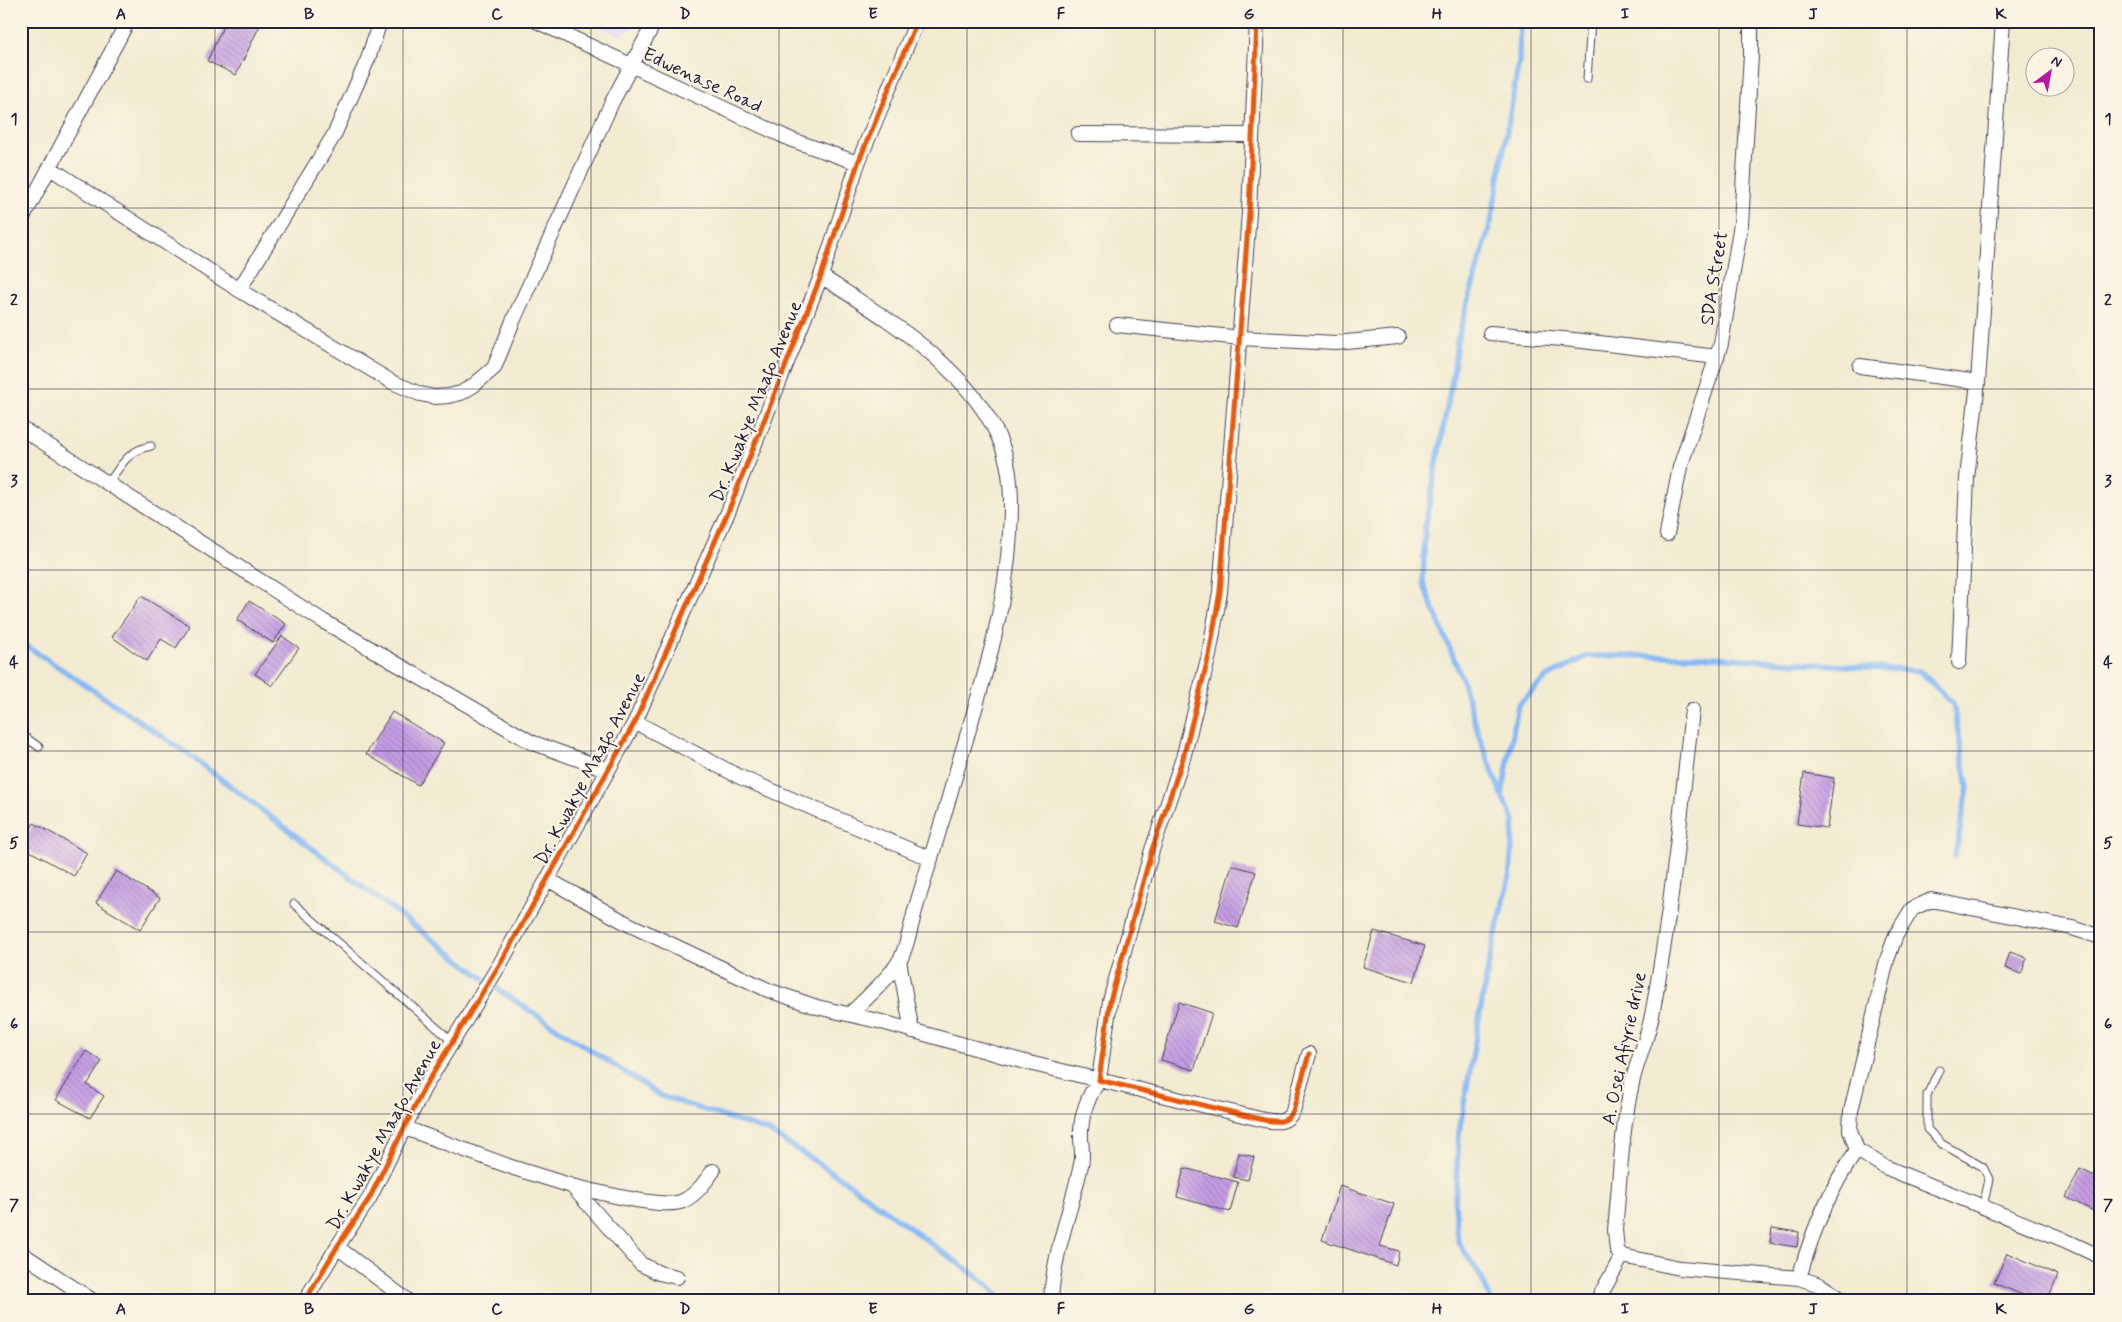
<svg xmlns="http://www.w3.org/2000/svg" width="2122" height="1322" font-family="Mynerve,sans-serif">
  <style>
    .built { fill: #dbd6f7 }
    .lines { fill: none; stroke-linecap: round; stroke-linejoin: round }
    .stream { stroke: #88baf5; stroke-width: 5.5 }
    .building { fill: url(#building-back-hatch) }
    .service-casing { stroke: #414052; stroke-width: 9 }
    .minor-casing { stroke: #414052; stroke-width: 16 }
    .service { stroke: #fff; stroke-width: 7 }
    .minor { stroke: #fff; stroke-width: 14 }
    .cycleway-casing { stroke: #fcf5e5; stroke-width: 8 }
    .cycleway { stroke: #e8590c; stroke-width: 5 }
    .grid { fill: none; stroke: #22223b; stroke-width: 1; stroke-opacity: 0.55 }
    .labels { text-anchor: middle; stroke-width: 4; stroke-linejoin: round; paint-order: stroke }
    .street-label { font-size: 19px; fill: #22223b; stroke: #fcf5e5 }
    .neatline { fill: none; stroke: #22223b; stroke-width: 2 }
    .grid-label { font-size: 16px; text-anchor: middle; font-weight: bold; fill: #22223b }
  </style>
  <defs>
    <pattern id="building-back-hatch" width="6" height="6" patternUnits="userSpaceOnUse" patternTransform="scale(1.25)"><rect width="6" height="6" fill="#c59de4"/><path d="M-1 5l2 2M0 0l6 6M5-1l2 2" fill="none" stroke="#a080ba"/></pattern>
  </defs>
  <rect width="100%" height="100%" fill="#fcf5e5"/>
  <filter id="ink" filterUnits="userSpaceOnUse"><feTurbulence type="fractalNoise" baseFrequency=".02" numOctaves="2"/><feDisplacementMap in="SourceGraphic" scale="10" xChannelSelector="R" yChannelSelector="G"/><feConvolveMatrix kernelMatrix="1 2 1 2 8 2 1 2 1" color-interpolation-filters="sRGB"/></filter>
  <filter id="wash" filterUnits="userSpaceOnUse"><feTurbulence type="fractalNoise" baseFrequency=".0096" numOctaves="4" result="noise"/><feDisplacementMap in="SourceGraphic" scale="20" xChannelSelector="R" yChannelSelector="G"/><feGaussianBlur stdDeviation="1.12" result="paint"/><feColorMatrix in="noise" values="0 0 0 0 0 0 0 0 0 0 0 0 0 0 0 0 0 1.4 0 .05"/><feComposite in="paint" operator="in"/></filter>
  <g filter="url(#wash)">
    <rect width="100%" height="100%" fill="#f2ebd1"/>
    <path class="built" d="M 587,21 L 641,21 L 621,36 Z"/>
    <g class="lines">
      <path class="stream" d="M 21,642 L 184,751 L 503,993 L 661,1096 L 768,1131 L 838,1176 L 983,1281 L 1006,1301
        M 1502,795 L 1518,705 L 1547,677 L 1587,656 L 1699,656 L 1920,671 L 1953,704 L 1968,788 L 1955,855
        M 1491,1301 L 1482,1279 L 1458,1241 L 1455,1203 L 1459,1132 L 1489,962 L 1510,874 L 1514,820 L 1502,796 L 1480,739 L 1461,676 L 1423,583 L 1425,528 L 1454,369 L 1457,341 L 1492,218 L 1519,61 L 1520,21"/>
    </g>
    <g id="blocks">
      <path class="building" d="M 226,21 L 262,21 L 236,75 L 207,61 Z
        M 141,596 L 190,626 L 176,648 L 161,639 L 147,661 L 112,637 Z
        M 249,601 L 286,624 L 273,643 L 237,620 Z
        M 282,636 L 299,648 L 272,686 L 255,674 Z
        M 392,712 L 444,743 L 418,785 L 366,754 Z
        M 1804,773 L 1834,778 L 1827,828 L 1797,824 Z
        M 34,823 L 87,853 L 74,876 L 21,846 Z
        M 1232,865 L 1256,872 L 1238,928 L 1215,921 Z
        M 116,871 L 160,898 L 140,930 L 96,903 Z
        M 1374,931 L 1425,946 L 1414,982 L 1363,967 Z
        M 2010,952 L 2027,958 L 2021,974 L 2005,968 Z
        M 1179,1002 L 1212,1013 L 1194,1070 L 1161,1060 Z
        M 86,1051 L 102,1061 L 87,1085 L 104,1096 L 90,1118 L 56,1100 Z
        M 1239,1153 L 1254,1157 L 1248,1180 L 1233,1177 Z
        M 1184,1168 L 1238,1182 L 1230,1212 L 1177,1197 Z
        M 2080,1169 L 2101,1179 L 2101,1215 L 2066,1197 Z
        M 1340,1186 L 1394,1204 L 1380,1246 L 1399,1251 L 1396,1265 L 1322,1240 Z
        M 1772,1228 L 1799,1232 L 1797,1247 L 1770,1243 Z
        M 2007,1253 L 2058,1275 L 2047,1301 L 2037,1301 L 1994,1283 Z"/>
    </g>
  </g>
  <g filter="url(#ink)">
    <use href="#blocks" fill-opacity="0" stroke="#414052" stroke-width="1"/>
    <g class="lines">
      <defs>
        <path id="service" d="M 1587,79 L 1591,21
          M 108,484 C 120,466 128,450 151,446
          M 21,734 L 39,747
          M 294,904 L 452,1041
          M 1939,1070 L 1927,1095 L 1927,1129 L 1942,1144 L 1983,1167 L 1989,1179 L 1983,1207"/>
        <path id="minor" d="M 536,21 L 792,140 L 858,163
          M 1257,21 L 1249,213 L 1220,592 L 1209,655 L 1183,758 L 1152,850 L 1110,1001 L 1099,1080 L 1264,1120 C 1277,1122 1286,1124 1293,1111 L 1309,1054
          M 1078,134 L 1251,135
          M 50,168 L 239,290 L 392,382 L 420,394 L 435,397 L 448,396 L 461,393 L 474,385 L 494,368 L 513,321 L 612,102 L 655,21
          M 21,221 L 128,21
          M 821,276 C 885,318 972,369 1001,443 C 1012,471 1012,502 1010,532 C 1005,627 971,717 946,808 C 936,841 926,874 916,907 C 911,924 908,945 900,960 C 892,974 863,1002 850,1014
          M 239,290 L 334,135 L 368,59 L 380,21
          M 1117,325 L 1241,338 L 1336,343 L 1398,337
          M 1490,333 L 1574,340 L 1717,357
          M 1860,366 L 1978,382
          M 21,428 L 323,621 L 531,742 L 608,770
          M 1667,534 L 1680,467 L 1721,344 L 1741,224 L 1751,55 L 1751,21
          M 1959,662 L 1967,478 L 1978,382 L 2003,21
          M 1692,710 C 1681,812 1671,914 1652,1015 C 1648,1038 1637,1060 1632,1083 C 1621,1131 1620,1182 1615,1230 L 1617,1250 L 1622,1256 L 1680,1268 L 1799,1278 L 1820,1285 L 1838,1297 L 1839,1301
          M 635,722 L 740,777 L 931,859
          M 547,879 L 628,924 L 768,990 L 817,1007 L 882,1022 L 1025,1062 L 1099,1080 C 1089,1095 1082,1112 1081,1130 C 1080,1142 1084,1153 1081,1165 C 1071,1211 1053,1254 1051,1301
          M 2101,937 L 2072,928 L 1931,900 L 1912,909 L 1896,935 L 1887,960 L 1851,1111 L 1850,1130 L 1857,1150 L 1885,1167 L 2062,1239 L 2101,1257
          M 899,961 L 912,1031
          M 405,1128 L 514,1168 L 572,1186 L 641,1264 L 659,1273 L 677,1277
          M 572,1186 C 594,1191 665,1210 683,1201 C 696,1195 705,1182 713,1171
          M 337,1247 L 408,1301
          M 21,1253 L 93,1301
          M 1799,1278 C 1812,1232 1829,1189 1857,1150
          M 305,1301 L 337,1247 L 369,1199 L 424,1088 L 500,964 L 635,722 L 728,512 L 821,276 L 858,163 L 917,21
          M 1597,1301 L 1622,1256"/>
      </defs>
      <use href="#service" class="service-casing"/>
      <use href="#minor" class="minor-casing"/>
      <use href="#service" class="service"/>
      <use href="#minor" class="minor"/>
      <defs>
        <path id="cycleway" d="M 1257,21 L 1249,213 L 1220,592 L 1209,655 L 1183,758 L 1152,850 L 1110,1001 L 1099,1080 L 1264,1120 C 1277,1122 1286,1124 1293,1111 L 1309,1054
          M 305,1301 L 337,1247 L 369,1199 L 424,1088 L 500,964 L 635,722 L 728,512 L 821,276 L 858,163 L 917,21"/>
      </defs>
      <use href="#cycleway" class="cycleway-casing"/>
      <use href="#cycleway" class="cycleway"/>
    </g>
  </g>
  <path class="grid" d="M 215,21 L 215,1301M 403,21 L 403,1301M 591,21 L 591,1301M 779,21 L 779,1301M 967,21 L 967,1301M 1155,21 L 1155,1301M 1343,21 L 1343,1301M 1531,21 L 1531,1301M 1719,21 L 1719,1301M 1907,21 L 1907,1301M 21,208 L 2101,208M 21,389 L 2101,389M 21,570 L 2101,570M 21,751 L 2101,751M 21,932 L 2101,932M 21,1114 L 2101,1114"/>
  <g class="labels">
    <g class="street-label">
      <text transform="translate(703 79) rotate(25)" y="7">Edwenase Road</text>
      <text transform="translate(1713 278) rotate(-81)" y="7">SDA Street</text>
      <text transform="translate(755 401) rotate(-68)" y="7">Dr. Kwakye Maafo Avenue</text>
      <text transform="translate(589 768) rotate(-62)" y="7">Dr. Kwakye Maafo Avenue</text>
      <text transform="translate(1623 1048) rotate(-78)" y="7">A. Osei Afiyrie drive</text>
      <text transform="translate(383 1134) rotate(-61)" y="7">Dr. Kwakye Maafo Avenue</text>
    </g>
  </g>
  <rect width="2122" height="1322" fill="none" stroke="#fcf5e5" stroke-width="55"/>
  <g transform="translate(2050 72) rotate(32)"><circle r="24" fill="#fcf5e5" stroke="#a5a1a1"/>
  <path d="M0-4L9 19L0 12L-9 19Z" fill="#b5179e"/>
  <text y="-8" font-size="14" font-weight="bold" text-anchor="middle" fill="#22223b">N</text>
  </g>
  <rect x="28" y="28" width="2066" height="1266" class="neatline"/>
  <g class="grid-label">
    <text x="121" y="19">A</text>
    <text x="309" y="19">B</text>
    <text x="497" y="19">C</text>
    <text x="685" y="19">D</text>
    <text x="873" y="19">E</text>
    <text x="1061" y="19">F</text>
    <text x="1249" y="19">G</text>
    <text x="1437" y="19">H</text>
    <text x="1625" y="19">I</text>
    <text x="1813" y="19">J</text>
    <text x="2001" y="19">K</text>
    <text x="14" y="124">1</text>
    <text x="2108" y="124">1</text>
    <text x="14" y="305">2</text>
    <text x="2108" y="305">2</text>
    <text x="14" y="486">3</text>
    <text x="2108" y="486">3</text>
    <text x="14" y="667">4</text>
    <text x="2108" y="667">4</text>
    <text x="14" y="848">5</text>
    <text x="2108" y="848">5</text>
    <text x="14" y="1029">6</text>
    <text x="2108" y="1029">6</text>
    <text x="14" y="1210">7</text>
    <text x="2108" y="1210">7</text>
    <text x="121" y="1314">A</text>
    <text x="309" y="1314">B</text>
    <text x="497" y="1314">C</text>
    <text x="685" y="1314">D</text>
    <text x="873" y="1314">E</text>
    <text x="1061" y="1314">F</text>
    <text x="1249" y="1314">G</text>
    <text x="1437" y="1314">H</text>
    <text x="1625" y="1314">I</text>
    <text x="1813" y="1314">J</text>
    <text x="2001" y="1314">K</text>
  </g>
</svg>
